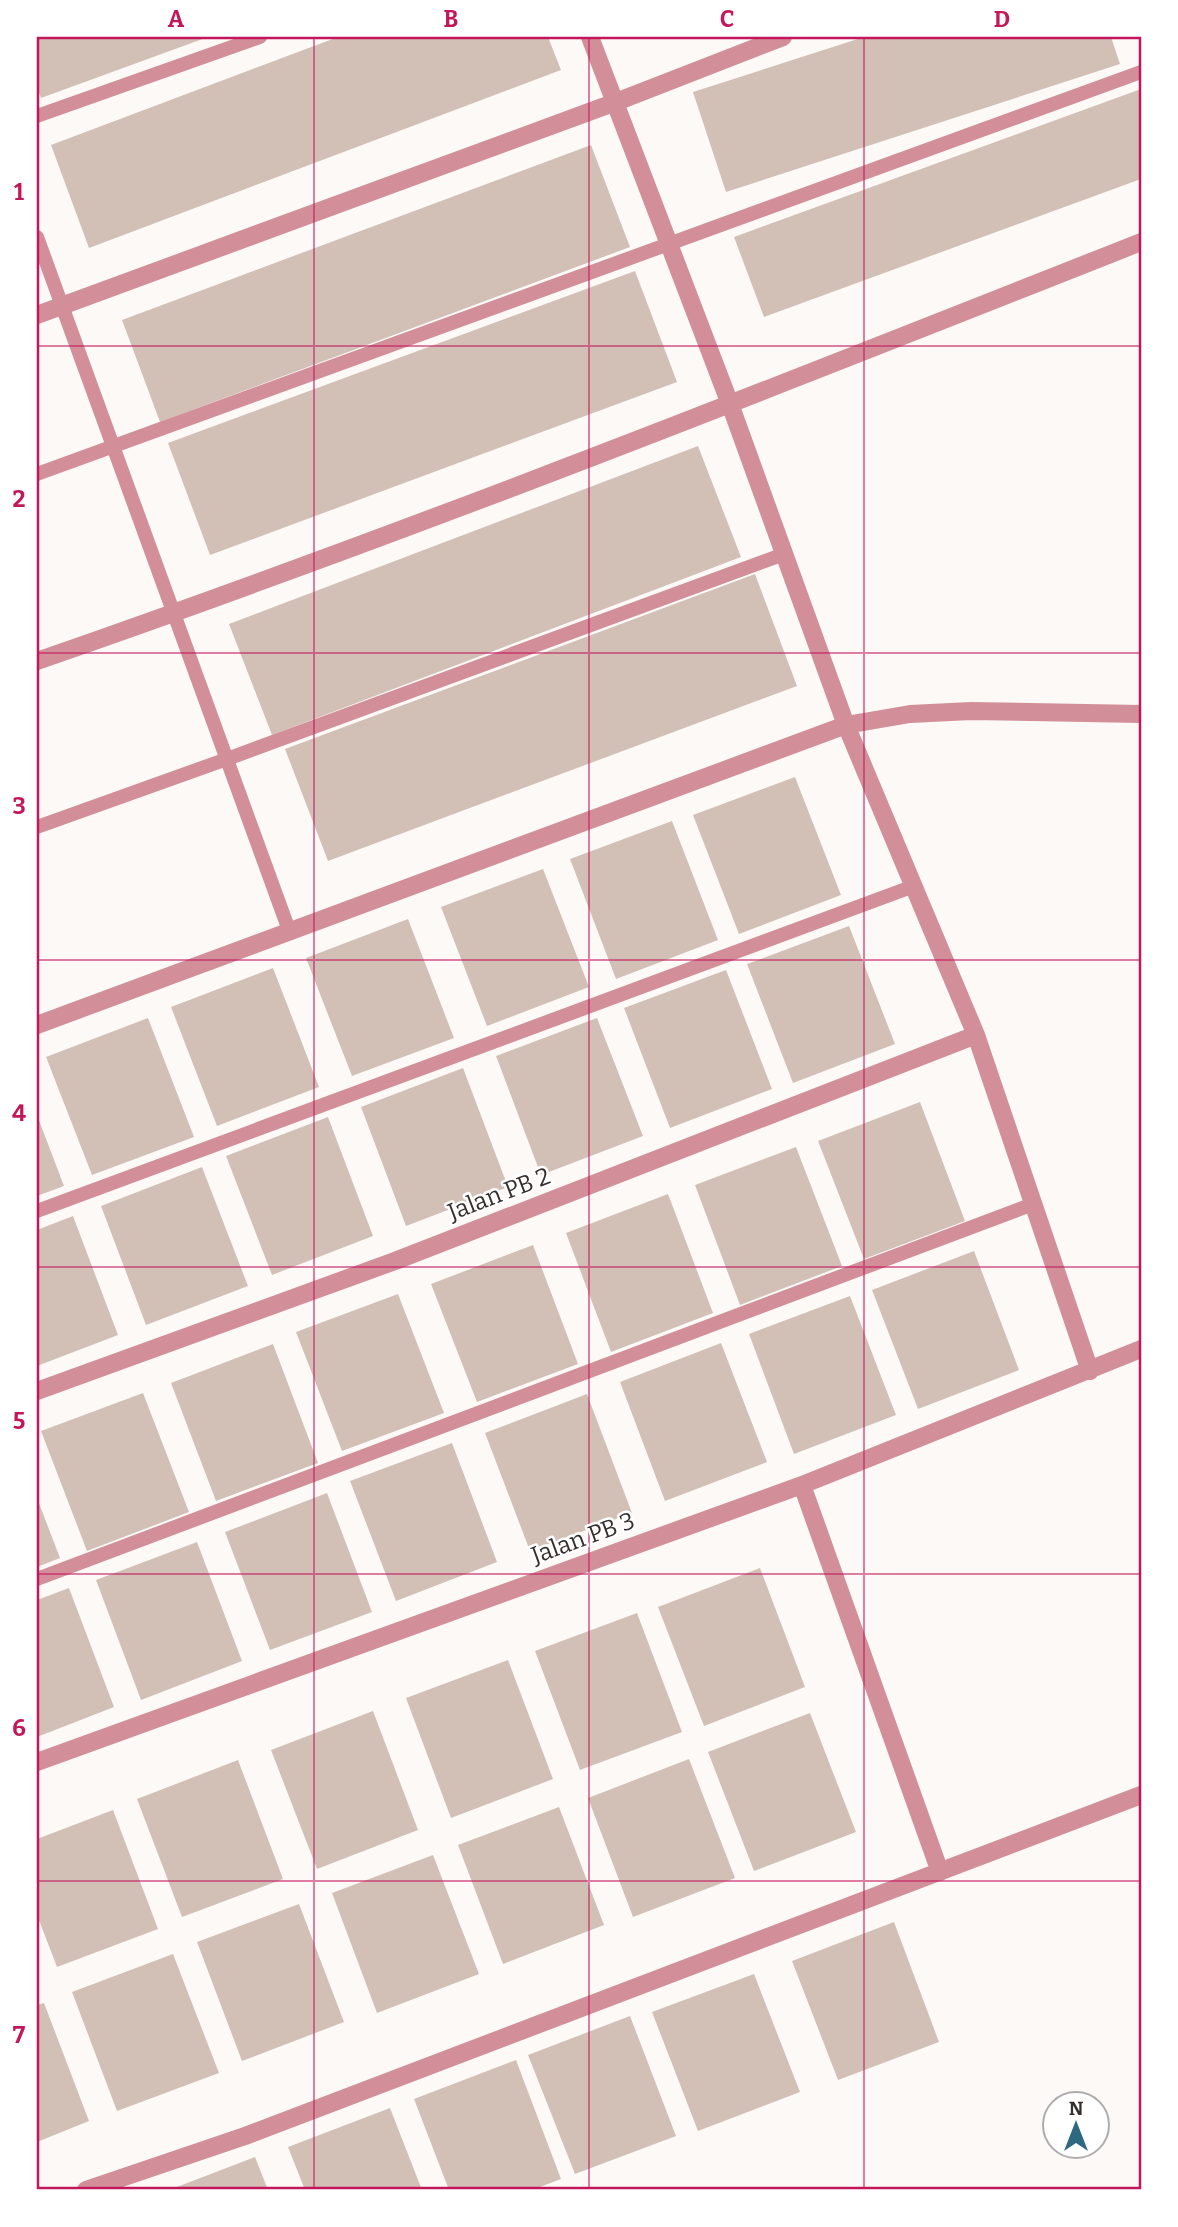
<svg xmlns="http://www.w3.org/2000/svg" width="1178" height="2227" font-family="Bitter,serif">
  <style>
    .building { fill: #d2c0b7 }
    .lines { fill: none; stroke-linecap: round; stroke-linejoin: round }
    .lane { stroke: #d28f99; stroke-width: 14 }
    .street { stroke: #d28f99; stroke-width: 18 }
    .grid { fill: none; stroke: #c2185b; stroke-width: 2; stroke-opacity: 0.55 }
    .labels { text-anchor: middle; stroke-width: 5; stroke-linejoin: round; paint-order: stroke }
    .street-label { font-size: 24px; fill: #36302c; stroke: #fff }
    .neatline { fill: none; stroke: #c2185b; stroke-width: 2.5 }
    .grid-label { font-size: 23px; text-anchor: middle; font-weight: bold; fill: #c2185b }
  </style>
  <rect width="100%" height="100%" fill="#fcf9f7"/>
  <path class="building" d="M 37,37 L 208,37 L 41,98 L 37,87 Z
    M 338,37 L 548,37 L 561,70 L 89,248 L 51,145 Z
    M 864,37 L 1111,37 L 1120,64 L 726,192 L 693,92 Z
    M 1141,89 L 1141,179 L 764,317 L 734,237 Z
    M 591,145 L 630,247 L 160,422 L 122,320 Z
    M 635,271 L 677,382 L 210,555 L 168,443 Z
    M 698,446 L 741,557 L 272,735 L 229,624 Z
    M 755,574 L 797,686 L 328,861 L 285,749 Z
    M 795,777 L 841,895 L 739,934 L 693,815 Z
    M 672,821 L 718,940 L 616,979 L 570,859 Z
    M 543,869 L 589,987 L 487,1026 L 441,907 Z
    M 408,919 L 454,1038 L 352,1076 L 306,958 Z
    M 849,926 L 895,1044 L 793,1083 L 747,964 Z
    M 273,968 L 319,1087 L 217,1126 L 171,1007 Z
    M 726,970 L 772,1089 L 670,1128 L 624,1008 Z
    M 148,1018 L 194,1137 L 92,1175 L 46,1057 Z
    M 597,1018 L 643,1136 L 541,1175 L 496,1056 Z
    M 463,1068 L 508,1187 L 406,1226 L 361,1107 Z
    M 920,1102 L 965,1221 L 864,1259 L 818,1141 Z
    M 37,1115 L 64,1186 L 37,1196 Z
    M 328,1117 L 373,1236 L 272,1275 L 226,1156 Z
    M 796,1147 L 842,1266 L 740,1305 L 695,1185 Z
    M 202,1167 L 248,1286 L 146,1325 L 101,1206 Z
    M 668,1194 L 713,1313 L 611,1352 L 566,1233 Z
    M 73,1216 L 118,1335 L 37,1366 L 37,1230 Z
    M 533,1245 L 578,1364 L 477,1402 L 431,1284 Z
    M 974,1251 L 1019,1370 L 918,1409 L 872,1290 Z
    M 398,1294 L 444,1413 L 342,1451 L 296,1332 Z
    M 850,1296 L 896,1415 L 794,1454 L 749,1334 Z
    M 721,1343 L 767,1462 L 665,1501 L 620,1382 Z
    M 273,1344 L 318,1463 L 216,1501 L 171,1383 Z
    M 143,1393 L 189,1512 L 87,1551 L 41,1431 Z
    M 587,1394 L 632,1513 L 530,1551 L 485,1433 Z
    M 452,1443 L 497,1562 L 396,1601 L 350,1481 Z
    M 327,1493 L 372,1612 L 270,1650 L 225,1532 Z
    M 37,1498 L 60,1558 L 37,1567 Z
    M 197,1542 L 242,1661 L 141,1700 L 96,1580 Z
    M 760,1568 L 805,1687 L 704,1726 L 658,1607 Z
    M 69,1588 L 114,1707 L 37,1737 L 37,1600 Z
    M 637,1613 L 682,1732 L 580,1770 L 535,1651 Z
    M 508,1660 L 553,1779 L 451,1818 L 406,1698 Z
    M 373,1711 L 418,1830 L 317,1869 L 271,1750 Z
    M 810,1713 L 856,1832 L 754,1871 L 708,1752 Z
    M 689,1759 L 735,1878 L 633,1917 L 588,1798 Z
    M 238,1760 L 283,1879 L 182,1917 L 137,1799 Z
    M 559,1807 L 604,1925 L 503,1964 L 458,1845 Z
    M 113,1810 L 158,1929 L 57,1967 L 37,1915 L 37,1839 Z
    M 433,1855 L 479,1974 L 377,2013 L 332,1893 Z
    M 299,1904 L 344,2022 L 242,2061 L 197,1942 Z
    M 894,1922 L 939,2042 L 838,2080 L 792,1961 Z
    M 173,1954 L 219,2073 L 117,2111 L 72,1992 Z
    M 754,1974 L 800,2092 L 698,2131 L 652,2012 Z
    M 44,2003 L 89,2121 L 37,2142 L 37,2005 Z
    M 630,2016 L 676,2136 L 575,2174 L 528,2055 Z
    M 516,2060 L 561,2179 L 532,2190 L 449,2190 L 414,2099 Z
    M 390,2108 L 422,2190 L 305,2190 L 288,2147 Z
    M 255,2157 L 268,2190 L 169,2190 Z"/>
  <g class="lines">
    <path class="lane" d="M 37,116 L 260,37
      M 37,237 L 290,933
      M 37,474 L 1141,72
      M 37,827 L 227,759 L 784,554
      M 37,1211 L 914,886
      M 37,1579 L 1033,1204"/>
    <path class="street" d="M 590,37 L 730,404 L 846,725 L 976,1035 L 1090,1371
      M 37,315 L 616,102 L 783,37
      M 37,661 C 409,532 775,387 1141,242
      M 37,1025 L 846,725 L 910,714 L 971,711 L 1141,714
      M 37,1391 L 395,1261 L 976,1035
      M 802,1485 L 940,1872
      M 37,1762 L 802,1485 L 1141,1349
      M 86,2190 L 245,2136 L 1141,1795"/>
  </g>
  <path class="grid" d="M 314,37 L 314,2190M 589,37 L 589,2190M 864,37 L 864,2190M 37,346 L 1141,346M 37,653 L 1141,653M 37,960 L 1141,960M 37,1267 L 1141,1267M 37,1574 L 1141,1574M 37,1881 L 1141,1881"/>
  <g class="labels">
    <g class="street-label">
      <text transform="translate(499 1194) rotate(-21)" y="8">Jalan PB 2</text>
      <text transform="translate(583 1538) rotate(-20)" y="8">Jalan PB 3</text>
    </g>
  </g>
  <rect width="1178" height="2227" fill="none" stroke="#ffffff" stroke-width="77"/>
  <g transform="translate(1076 2125)"><circle r="33" fill="#ffffff" stroke="#afacab" stroke-width="2"/>
  <path d="M0-5L12 26L0 18L-12 26Z" fill="#2f6881"/>
  <text y="-10" font-size="19" font-weight="bold" text-anchor="middle" fill="#36302c">N</text>
  </g>
  <rect x="38" y="38" width="1102" height="2150" class="neatline"/>
  <g class="grid-label">
    <text x="176" y="27">A</text>
    <text x="451" y="27">B</text>
    <text x="727" y="27">C</text>
    <text x="1002" y="27">D</text>
    <text x="19" y="200">1</text>
    <text x="19" y="507">2</text>
    <text x="19" y="814">3</text>
    <text x="19" y="1121">4</text>
    <text x="19" y="1429">5</text>
    <text x="19" y="1736">6</text>
    <text x="19" y="2043">7</text>
  </g>
</svg>
